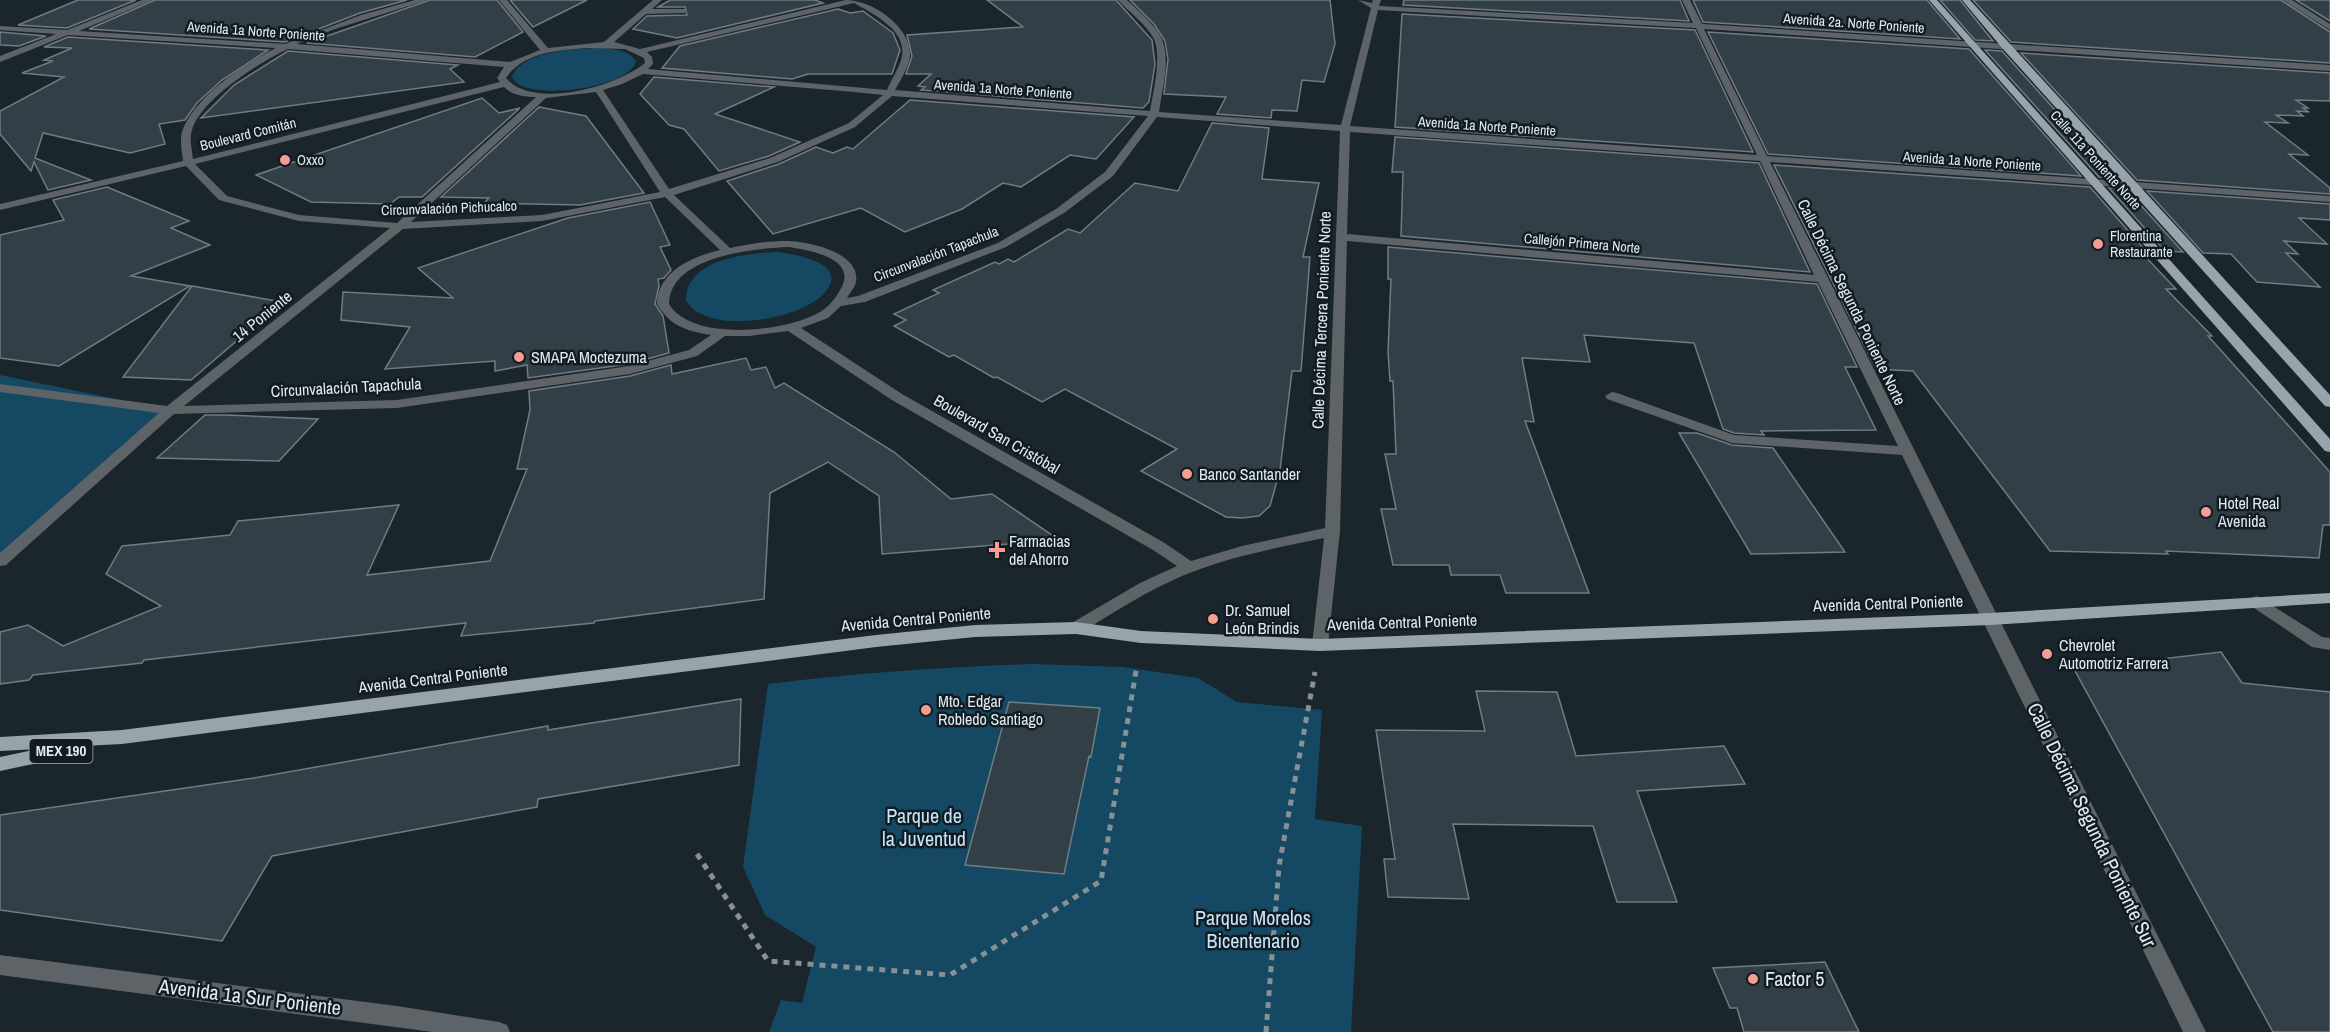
<svg xmlns="http://www.w3.org/2000/svg" width="2330" height="1032" font-family="'Archivo Narrow',sans-serif">
  <style>
    .green { fill: #154863 }
    .building { fill: #333f46; stroke: #6f7c85; stroke-width: 1.5 }
    .lines { fill: none; stroke-linecap: round; stroke-linejoin: round }
    .path { stroke: #879095; stroke-width: 5; stroke-dasharray: 6 6; stroke-linecap: butt }
    .minor { fill: #5e6367; fill-rule: evenodd }
    .major { fill: #98a3ab; fill-rule: evenodd }
    .poi-dot { fill: #f59c93; stroke: #111c22; stroke-width: 2 }
    .labels { text-anchor: middle; stroke-width: 5; stroke-linejoin: round; paint-order: stroke }
    .far-street-label { font-size: 14px; fill: #e3eaef; stroke: #111c22 }
    .far-poi-label { font-size: 14px; fill: #e3eaef; stroke: #111c22; text-anchor: start }
    .shield { fill: #111c22; stroke: #a4acb2; stroke-width: 1.5 }
    .shield-label { font-size: 15px; font-weight: bold; fill: #e3eaef }
    .street-label { font-size: 16px; fill: #e3eaef; stroke: #111c22 }
    .poi-label { font-size: 16px; fill: #e3eaef; stroke: #111c22; text-anchor: start }
    .near-park-label { font-size: 20px; fill: #c7e5f9; stroke: #111c22 }
    .near-street-label { font-size: 20px; fill: #e3eaef; stroke: #111c22 }
    .near-poi-label { font-size: 20px; fill: #e3eaef; stroke: #111c22; text-anchor: start }
  </style>
  <rect width="100%" height="100%" fill="#1a252c"/>
  <path class="green" d="M 602,48 C 614,50 629,50 636,61 C 631,89 522,103 512,77 C 520,51 579,48 602,48 Z
    M 777,252 C 799,254 857,266 819,298 C 793,319 725,331 696,311 C 692,309 689,304 686,301 C 684,260 746,253 777,252 Z
    M 0,375 L 170,410 L 0,561 Z
    M 1033,664 L 1123,667 L 1198,678 L 1237,702 L 1322,710 L 1315,819 L 1362,826 L 1351,1032 L 769,1032 L 781,1000 L 802,1003 L 816,947 L 765,915 L 743,867 L 768,684 C 856,673 944,667 1033,664 Z"/>
  <path class="building" d="M 78,0 L 136,0 L 67,28 L 18,25 Z
    M 155,0 L 407,0 L 360,13 L 285,42 L 89,29 Z
    M 430,0 L 497,0 L 523,32 L 475,57 L 307,43 Z
    M 510,0 L 587,0 L 533,27 Z
    M 670,0 L 815,0 L 823,3 L 677,38 L 633,29 L 647,16 L 687,15 L 685,7 L 658,7 Z
    M 987,0 L 1116,0 L 1152,40 L 1155,64 L 1149,102 L 1143,108 L 921,90 L 925,87 L 918,86 L 931,74 L 906,74 L 912,56 L 907,35 L 1023,27 Z
    M 1130,0 L 1330,0 L 1335,44 L 1324,82 L 1302,80 L 1297,111 L 1272,110 L 1271,118 L 1217,114 L 1226,97 L 1164,94 L 1168,59 L 1165,41 L 1154,24 Z
    M 1404,0 L 1680,0 L 1689,21 L 1403,5 Z
    M 1693,0 L 1927,0 L 1960,39 L 1703,22 Z
    M 1940,0 L 1960,0 L 1993,41 L 1975,40 Z
    M 1973,0 L 2281,0 L 2330,32 L 2330,63 L 2011,42 Z
    M 2296,0 L 2330,0 L 2330,21 Z
    M 838,9 L 850,13 L 863,11 L 893,33 L 900,50 L 892,74 L 808,74 L 792,79 L 662,68 L 680,46 Z
    M 1402,14 L 1695,30 L 1753,152 L 1395,127 Z
    M 0,32 L 46,36 L 19,46 L 0,45 Z
    M 1708,32 L 1969,49 L 2081,176 L 1768,154 Z
    M 68,37 L 268,50 L 222,80 L 197,103 L 185,120 L 159,124 L 165,144 L 130,153 L 43,133 L 35,158 L 91,180 L 48,190 L 34,162 L 31,171 L 0,134 L 0,111 L 64,77 L 22,73 L 53,61 L 44,60 L 72,48 L 44,47 Z
    M 1985,50 L 2002,51 L 2117,179 L 2099,177 Z
    M 288,51 L 458,65 L 450,69 L 464,82 L 201,118 L 234,85 Z
    M 2021,53 L 2330,73 L 2330,101 L 2296,100 L 2308,108 L 2303,108 L 2309,112 L 2297,111 L 2303,116 L 2276,115 L 2288,123 L 2265,122 L 2308,155 L 2289,154 L 2330,188 L 2330,194 L 2137,180 Z
    M 654,77 L 774,87 L 715,114 L 800,142 L 769,156 L 719,171 L 684,129 L 669,125 L 640,94 Z
    M 482,98 L 499,113 L 520,108 L 422,197 L 399,197 L 390,204 L 311,202 L 256,175 Z
    M 910,100 L 1134,117 L 1096,159 L 1070,155 L 1021,187 L 1003,183 L 962,209 L 905,232 L 861,208 L 773,234 L 727,181 L 779,164 L 816,147 L 833,153 L 847,147 L 853,149 Z
    M 539,107 L 586,116 L 644,193 L 580,205 L 484,203 L 489,198 L 441,197 Z
    M 1212,123 L 1269,128 L 1262,179 L 1319,183 L 1303,257 L 1310,257 L 1301,371 L 1292,371 L 1280,470 L 1270,506 L 1259,516 L 1242,518 L 1226,517 L 1141,471 L 1177,449 L 1065,389 L 1042,402 L 997,377 L 994,378 L 954,355 L 949,357 L 894,326 L 906,320 L 894,314 L 939,293 L 933,290 L 995,262 L 999,264 L 1008,259 L 1014,262 L 1068,229 L 1080,233 L 1135,183 L 1178,191 Z
    M 1395,137 L 1759,163 L 1810,272 L 1401,236 L 1403,172 L 1392,172 Z
    M 1774,165 L 2090,187 L 2145,250 L 2138,249 L 2176,289 L 2166,289 L 2212,336 L 2208,336 L 2330,472 L 2330,525 L 2323,525 L 2319,558 L 2166,551 L 2168,554 L 2050,551 L 1913,371 L 1876,369 Z
    M 107,187 L 189,221 L 171,228 L 210,245 L 131,276 L 190,286 L 59,366 L 0,358 L 0,235 L 64,220 L 53,200 Z
    M 2109,188 L 2127,190 L 2183,252 L 2165,251 Z
    M 2147,191 L 2330,204 L 2330,220 L 2299,218 L 2327,244 L 2284,241 L 2298,254 L 2286,253 L 2320,287 L 2257,282 L 2231,254 L 2203,253 Z
    M 650,202 L 670,245 L 660,247 L 671,270 L 664,278 L 658,279 L 659,286 L 655,304 L 663,316 L 669,353 L 629,364 L 528,378 L 527,365 L 495,371 L 495,361 L 385,369 L 410,327 L 341,320 L 343,292 L 453,298 L 418,268 L 568,218 Z
    M 1388,247 L 1817,284 L 1857,367 L 1845,367 L 1876,430 L 1761,431 L 1764,435 L 1734,433 L 1723,429 L 1694,343 L 1584,335 L 1590,362 L 1522,358 L 1534,422 L 1525,421 L 1589,593 L 1506,593 L 1500,575 L 1451,575 L 1449,565 L 1393,565 L 1381,509 L 1396,509 L 1385,454 L 1396,454 L 1393,381 L 1390,381 L 1388,352 L 1391,279 L 1388,279 Z
    M 192,286 L 282,302 L 191,380 L 123,377 Z
    M 746,358 L 751,370 L 766,367 L 775,388 L 784,383 L 894,452 L 951,499 L 992,494 L 1059,540 L 882,554 L 879,496 L 828,462 L 770,493 L 764,599 L 595,621 L 594,623 L 461,636 L 466,623 L 144,660 L 142,663 L 33,675 L 29,680 L 0,684 L 0,632 L 28,625 L 63,646 L 161,606 L 106,574 L 122,546 L 230,535 L 238,521 L 399,505 L 367,575 L 490,561 L 527,469 L 517,469 L 530,410 L 529,391 L 630,376 L 671,365 L 672,374 Z
    M 205,415 L 226,415 L 318,419 L 279,461 L 157,458 Z
    M 1679,433 L 1697,433 L 1732,445 L 1773,448 L 1845,552 L 1751,554 Z
    M 2221,652 L 2242,683 L 2330,692 L 2330,1032 L 2273,1032 L 2074,669 Z
    M 1476,691 L 1557,692 L 1576,756 L 1724,746 L 1745,784 L 1637,791 L 1677,902 L 1617,902 L 1593,826 L 1453,824 L 1469,899 L 1388,897 L 1384,859 L 1395,859 L 1376,730 L 1485,731 Z
    M 741,699 L 739,765 L 538,799 L 537,807 L 272,856 L 222,941 L 0,910 L 0,815 L 254,778 L 548,726 L 548,730 Z
    M 1009,702 L 1100,708 L 1091,757 L 1089,756 L 1064,874 L 965,865 Z
    M 1825,962 L 1859,1032 L 1744,1032 L 1737,1008 L 1730,1008 L 1713,968 Z"/>
  <g class="lines">
    <path class="path" d="M 697,854 L 768,961 L 950,975 L 1101,881 L 1137,665
      M 1266,1032 L 1279,866 L 1315,672"/>
    <path class="minor" d="M 142,0 L 153,0 L 79,31 L 285,44 L 361,15 L 415,0 L 428,0 L 335,29 L 297,44 L 510,62 L 540,50 L 499,0 L 507,0 L 548,48 L 604,42 L 653,0 L 662,0 L 652,9 L 685,9 L 685,13 L 682,13 L 646,14 L 614,42 L 640,49 L 846,0 C 872,0 912,27 910,56 C 909,67 900,81 895,90 L 1150,111 C 1153,93 1162,56 1154,39 C 1145,23 1130,13 1118,0 L 1127,0 C 1137,9 1159,28 1163,42 C 1170,64 1162,90 1159,112 L 1341,125 L 1371,8 L 1358,0 L 1372,3 L 1373,0 L 1381,0 L 1379,6 L 1693,23 L 1682,0 L 1690,0 L 1702,24 L 2330,65 L 2330,71 L 1704,29 L 1767,156 L 2330,196 L 2330,202 L 1770,162 L 2206,1032 L 2183,1032 L 1902,455 L 1732,443 L 1607,399 L 1605,396 L 1612,392 L 1617,393 L 1734,435 L 1898,446 L 1818,282 L 1347,241 L 1340,531 L 1328,645 L 1326,649 L 1314,649 L 1312,645 L 1324,538 C 1276,548 1227,557 1182,576 C 1147,591 1114,612 1082,632 L 1070,632 L 1068,628 L 1070,624 L 1140,583 L 1177,566 L 1153,550 L 892,400 L 788,331 L 749,336 L 725,336 L 697,356 L 630,374 L 397,408 L 174,414 L 6,565 L 0,566 L 0,553 L 159,413 L 0,392 L 0,384 L 167,406 L 390,228 L 299,221 L 219,200 L 186,166 L 0,210 L 0,204 L 183,161 C 182,151 179,139 183,129 C 196,96 246,62 276,48 L 68,35 L 0,62 L 0,56 L 56,34 L 0,30 L 0,26 L 67,30 ZM 854,3 C 873,14 910,31 901,60 C 898,70 891,80 887,90 L 648,69 L 653,64 L 652,57 L 647,52 ZM 1378,10 L 1696,28 L 1757,155 L 1350,126 ZM 588,48 L 625,49 L 644,58 L 645,63 C 616,87 533,110 506,78 C 523,52 560,50 588,48 ZM 288,49 L 504,67 L 497,78 L 500,82 L 193,159 C 192,150 189,139 192,130 C 201,99 260,62 288,49 ZM 643,74 L 854,92 L 883,95 L 849,123 L 770,158 L 669,189 L 603,90 L 622,84 ZM 504,87 C 511,95 525,97 536,97 L 397,223 L 299,215 L 227,196 L 195,164 ZM 596,92 L 660,192 L 542,215 L 411,222 L 546,98 ZM 892,96 L 1148,116 L 1105,172 L 1056,209 L 998,243 L 858,296 L 847,298 C 850,293 855,287 856,282 C 861,252 807,241 786,241 C 768,241 748,244 730,248 L 674,195 L 778,162 L 855,127 ZM 1157,117 L 1340,131 L 1325,528 L 1242,546 L 1191,561 L 1163,542 L 902,394 L 801,328 L 828,318 L 841,306 L 865,302 L 1006,247 L 1064,213 L 1113,176 ZM 1350,132 L 1760,161 L 1814,275 L 1347,234 ZM 665,197 L 720,250 C 692,257 658,271 657,304 C 670,326 686,331 711,335 L 689,350 L 629,366 L 397,400 L 184,406 L 403,229 L 542,221 ZM 788,247 C 808,250 860,258 840,290 C 835,299 828,308 818,313 C 785,332 692,342 669,304 C 670,256 752,249 788,247 Z
      M 2283,0 L 2292,0 L 2330,24 L 2330,30 Z
      M 2257,596 L 2322,637 L 2330,638 L 2330,650 L 2312,647 L 2251,606 L 2249,602 L 2251,598 Z
      M 0,955 L 397,1006 L 499,1022 L 507,1025 L 510,1032 L 433,1032 L 0,975 Z"/>
    <path class="major" d="M 1929,0 L 1937,0 L 2330,439 L 2330,452 L 2325,451 Z
      M 1962,0 L 1970,0 L 2330,395 L 2330,407 L 2325,406 L 2003,49 Z
      M 2330,593 L 2330,603 L 1990,625 L 1320,651 L 1141,643 L 1076,634 L 975,637 L 876,647 L 122,744 L 83,746 L 81,753 L 75,755 L 0,771 L 0,757 L 38,749 L 0,751 L 0,737 L 122,730 L 876,635 L 975,625 L 1076,622 L 1141,631 L 1320,639 L 1990,613 Z"/>
  </g>
  <g class="poi-dot">
    <circle cx="285" cy="160" r="6"/>
    <circle cx="2098" cy="244" r="6"/>
    <circle cx="519" cy="357" r="6"/>
    <circle cx="1187" cy="474" r="6"/>
    <circle cx="2206" cy="512" r="6"/>
    <path d="M994 541h6v6h6v6h-6v6h-6v-6h-6v-6h6z"/>
    <circle cx="1213" cy="619" r="6"/>
    <circle cx="2047" cy="654" r="6"/>
    <circle cx="926" cy="710" r="6"/>
    <circle cx="1753" cy="979" r="6"/>
  </g>
  <g class="labels">
    <g class="far-street-label">
      <text transform="translate(1854 23) rotate(4)" y="5">Avenida 2a. Norte Poniente</text>
      <text transform="translate(256 31) rotate(4)" y="5">Avenida 1a Norte Poniente</text>
      <text transform="translate(1003 89) rotate(4)" y="5">Avenida 1a Norte Poniente</text>
      <text transform="translate(1487 126) rotate(4)" y="5">Avenida 1a Norte Poniente</text>
      <text transform="translate(248 134) rotate(-14)" y="5">Boulevard Comitán</text>
      <text transform="translate(2096 160) rotate(48)" y="5">Calle 11a Poniente Norte</text>
      <text transform="translate(1972 161) rotate(4)" y="5">Avenida 1a Norte Poniente</text>
      <text transform="translate(449 208) rotate(-2)" y="5">Circunvalación Pichucalco</text>
      <text transform="translate(1582 243) rotate(5)" y="5">Callejón Primera Norte</text>
      <text transform="translate(936 254) rotate(-21)" y="5">Circunvalación Tapachula</text>
    </g>
    <g class="far-poi-label">
      <text x="297" y="165">Oxxo</text>
      <text x="2110" y="241">Florentina<tspan x="2110" dy="16">Restaurante</tspan></text>
    </g>
    <rect class="shield" x="29.5" y="739" width="63" height="24" rx="4.5"/>
    <g class="shield-label">
      <text x="61" y="756">MEX 190</text>
    </g>
    <g class="street-label">
      <text transform="translate(1852 302) rotate(64)" y="6">Calle Décima Segunda Poniente Norte</text>
      <text transform="translate(262 316) rotate(-39)" y="6">14 Poniente</text>
      <text transform="translate(1321 320) rotate(-88)" y="6">Calle Décima Tercera Poniente Norte</text>
      <text transform="translate(346 387) rotate(-3)" y="6">Circunvalación Tapachula</text>
      <text transform="translate(997 434) rotate(30)" y="6">Boulevard San Cristóbal</text>
      <text transform="translate(1888 603) rotate(-2)" y="6">Avenida Central Poniente</text>
      <text transform="translate(916 619) rotate(-5)" y="6">Avenida Central Poniente</text>
      <text transform="translate(1402 622) rotate(-2)" y="6">Avenida Central Poniente</text>
      <text transform="translate(433 678) rotate(-7)" y="6">Avenida Central Poniente</text>
    </g>
    <g class="poi-label">
      <text x="531" y="363">SMAPA Moctezuma</text>
      <text x="1199" y="480">Banco Santander</text>
      <text x="2218" y="509">Hotel Real<tspan x="2218" dy="18">Avenida</tspan></text>
      <text x="1009" y="547">Farmacias<tspan x="1009" dy="18">del Ahorro</tspan></text>
      <text x="1225" y="616">Dr. Samuel<tspan x="1225" dy="18">León Brindis</tspan></text>
      <text x="2059" y="651">Chevrolet<tspan x="2059" dy="18">Automotriz Farrera</tspan></text>
      <text x="938" y="707">Mto. Edgar<tspan x="938" dy="18">Robledo Santiago</tspan></text>
    </g>
    <g class="near-park-label">
      <text x="924" y="823">Parque de<tspan x="924" dy="23">la Juventud</tspan></text>
      <text x="1253" y="925">Parque Morelos<tspan x="1253" dy="23">Bicentenario</tspan></text>
    </g>
    <g class="near-street-label">
      <text transform="translate(2092 825) rotate(64)" y="7">Calle Décima Segunda Poniente Sur</text>
      <text transform="translate(250 997) rotate(7)" y="7">Avenida 1a Sur Poniente</text>
    </g>
    <g class="near-poi-label">
      <text x="1765" y="986">Factor 5</text>
    </g>
  </g>
</svg>
